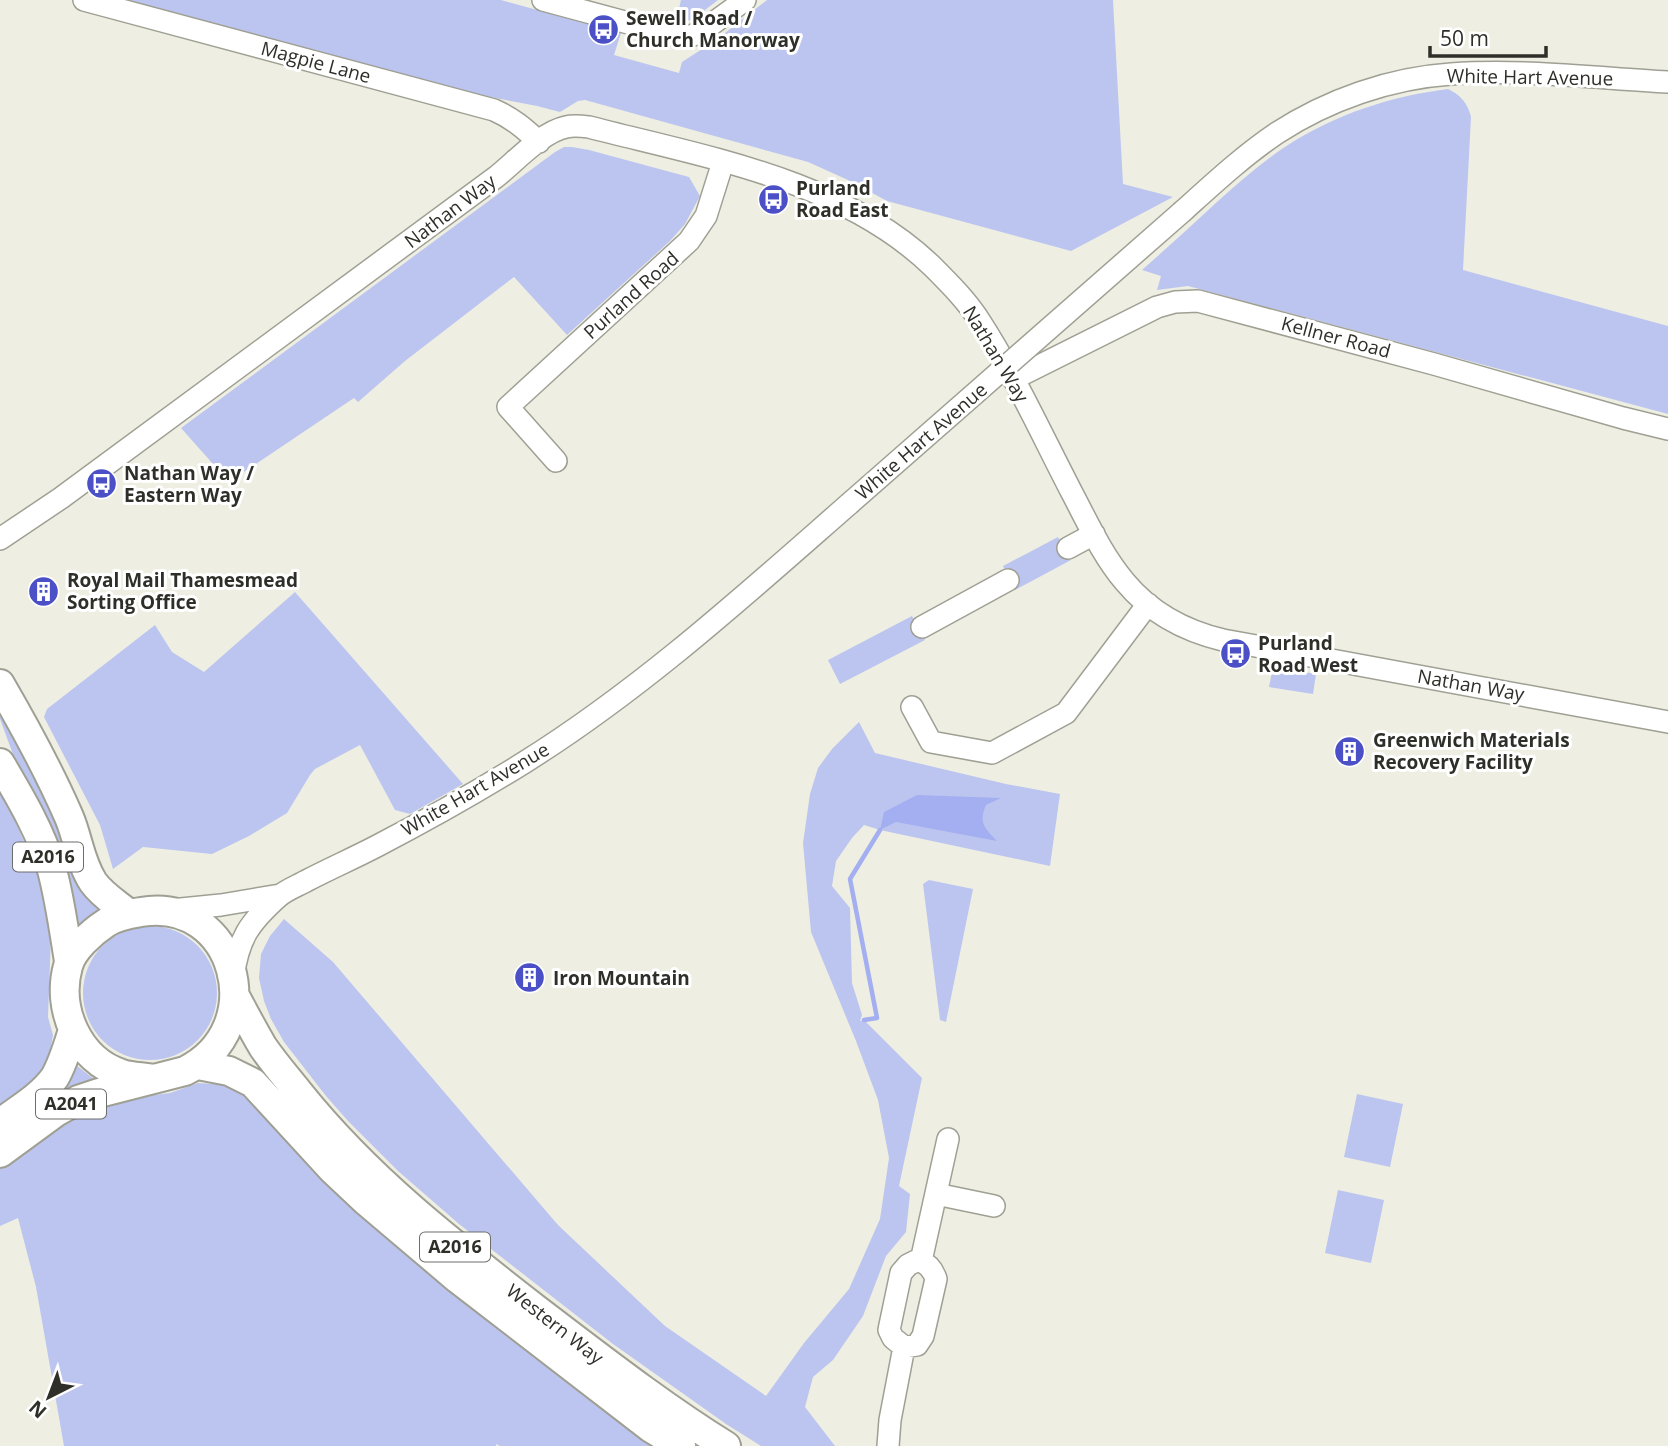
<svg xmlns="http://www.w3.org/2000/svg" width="1668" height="1446" font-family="'Open Sans',sans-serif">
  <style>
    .green { fill: #bcc5f0 }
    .water { fill: #a3aff0 }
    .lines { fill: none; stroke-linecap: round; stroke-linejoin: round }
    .stream { stroke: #a3aff0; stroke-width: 4.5 }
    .minor-casing { stroke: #9fa093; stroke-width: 24 }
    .major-casing { stroke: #9fa093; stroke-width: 32 }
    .minor { stroke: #fff; stroke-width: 21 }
    .major { stroke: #fff; stroke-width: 28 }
    .minor-bridge-casing { stroke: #9fa093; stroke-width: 24; stroke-linecap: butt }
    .minor-bridge { stroke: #fff; stroke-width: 21 }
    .labels { text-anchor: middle; stroke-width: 6; stroke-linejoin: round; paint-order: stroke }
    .shield { fill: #fff; stroke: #6d6d6a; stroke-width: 2 }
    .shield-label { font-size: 18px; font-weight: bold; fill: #2f2f2a }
    .poi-label { font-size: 19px; font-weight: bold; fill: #2f2f2a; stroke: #fff; text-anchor: start }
    .street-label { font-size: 19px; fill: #2f2f2a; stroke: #fff }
  </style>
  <rect width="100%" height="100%" fill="#eeefe2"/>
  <path class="green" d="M 120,0 L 501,0 L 621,33 L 614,55 L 679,73 L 682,62 L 716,40 L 767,0 L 1113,0 L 1123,184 L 1173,197 L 1071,251 L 887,201 L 848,180 L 808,162 L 585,100 L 578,101 L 560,112 L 537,106 L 469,93 Z
    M 681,0 L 718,0 L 692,20 L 678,22 L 677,17 Z
    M 1448,89 C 1461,95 1468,104 1471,117 L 1463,270 L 1668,326 L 1668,414 L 1188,286 L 1157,290 L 1161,276 L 1142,270 C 1167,248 1192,225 1217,202 C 1239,182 1263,161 1288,145 C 1336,114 1392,96 1448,89 Z
    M 564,147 L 572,147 L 589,150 L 689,177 L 700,196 L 685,224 L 670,241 L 567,335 L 514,277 L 405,361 L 358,402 L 354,398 L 229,482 L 181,428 L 555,152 Z
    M 1058,537 L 1071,560 L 1015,590 L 1003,566 Z
    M 295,592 L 463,784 L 410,814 L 395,810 L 360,745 L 315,769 L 310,775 L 287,813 L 249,836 L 212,854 L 143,847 L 113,869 L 100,825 L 44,717 L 47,709 L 155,625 L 172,652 L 204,672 Z
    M 912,616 L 925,640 L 840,684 L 828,660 Z
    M 1273,667 L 1316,674 L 1313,694 L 1269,687 Z
    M 0,700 L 98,907 L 97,911 L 81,925 L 75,923 L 0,719 Z
    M 859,722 L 875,753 L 1006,784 L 1060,794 L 1050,866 L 880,830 L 864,825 L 852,838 L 836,861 L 832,886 L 850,908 L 852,983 L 862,1015 L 860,1021 L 864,1020 L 922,1078 L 899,1186 L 910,1194 L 906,1232 L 886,1256 L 863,1316 L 833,1360 L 813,1377 L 805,1407 L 835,1446 L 761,1446 L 726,1424 L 613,1344 L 459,1224 L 398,1171 L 348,1121 L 326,1096 L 284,1042 L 271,1019 L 264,1001 L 259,978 L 261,954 L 270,936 L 284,919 L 333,962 L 558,1225 L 665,1326 L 766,1396 L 804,1343 L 849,1289 L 880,1219 L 889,1158 L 878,1100 L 856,1041 L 811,932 L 803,843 L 810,794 L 818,768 L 832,749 Z
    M 0,786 L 44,888 L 51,935 L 48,1017 L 53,1035 L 48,1065 L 35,1082 L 0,1111 Z
    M 929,880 L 973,889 L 946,1022 L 940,1020 L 923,884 Z
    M83 993a67 67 0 1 1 134 0a67 67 0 1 1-134 0Z
    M 76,1065 L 94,1079 L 95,1081 L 59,1099 L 52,1095 Z
    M 198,1083 L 228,1085 L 247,1096 L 285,1140 L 371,1224 L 655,1446 L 500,1446 L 496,1444 L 496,1446 L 64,1446 L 36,1287 L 18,1218 L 0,1226 L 0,1165 L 51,1127 L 106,1101 L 170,1093 Z
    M 1357,1094 L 1403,1104 L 1390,1167 L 1344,1157 Z
    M 1338,1190 L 1384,1200 L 1371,1263 L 1325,1253 Z"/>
  <path class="water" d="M 917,795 L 1001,798 L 986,805 C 978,823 985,828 997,841 L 896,822 L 880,830 L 884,812 Z"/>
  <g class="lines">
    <path class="stream" d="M 864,1020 L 877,1018 L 850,879 L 880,830"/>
    <defs>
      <path id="minor" d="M 84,0 L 494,110 C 512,118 524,128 539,142
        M 543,0 L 673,35 L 688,37 L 701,32 L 745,0
        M 1183,211 C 1213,184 1243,156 1277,133 C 1328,100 1390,78 1451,74 C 1523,69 1596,78 1668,82
        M 1013,379 L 1157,307 L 1175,302 L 1198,301 L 1434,364 L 1623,418 L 1668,429
        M 556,461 L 508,407 L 689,241 L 706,216 L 723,162
        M 0,539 L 61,498 L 496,177 C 516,161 542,132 566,127 C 574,125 581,126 589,127 C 705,157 844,180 933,267 C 950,284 968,302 981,323 C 1015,376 1042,435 1071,491 C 1087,521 1102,555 1125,582 C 1150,612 1185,631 1223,640 L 1668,722
        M 1068,548 L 1094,534
        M 922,627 L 1008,580
        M 912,707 L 931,742 L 992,753 L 1066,713 L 1148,604
        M 171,910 L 221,905 L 280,895
        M 233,978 C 238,939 249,923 278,897 C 286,890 297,886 306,881 C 329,869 354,858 377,846 C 427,820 477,792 525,762 C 643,688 745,595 849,504
        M 936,1194 L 994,1206
        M 916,1261 C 927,1261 933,1270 936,1279 L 923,1336 L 917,1345 L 904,1347 L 893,1338 L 889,1330 L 901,1273 L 908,1265 Z
        M 921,1261 L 948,1139
        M 888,1446 L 890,1420 L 904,1347"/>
      <path id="major" d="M 0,684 C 25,727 49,771 69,817 C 78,838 80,862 93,882 C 102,895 117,904 129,914
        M 0,763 C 20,797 41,832 52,870 C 60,900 64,931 69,961
        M 235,996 C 244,1013 253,1030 263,1047 C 274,1063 287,1078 299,1093 C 367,1178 452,1244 537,1310 C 599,1357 660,1405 726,1446
        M 198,1065 L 229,1071 L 253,1083 L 332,1169 L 366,1201 L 458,1279 L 651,1428 L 681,1446
        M 0,1123 C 18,1110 42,1096 55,1077 C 63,1063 68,1046 73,1030
        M 0,1153 L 56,1112 L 78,1100 L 99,1093 L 185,1071 C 272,1028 235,896 141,912 C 129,914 116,916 106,923 C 92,932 72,950 68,966 C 56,1009 78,1060 122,1074 C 131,1077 143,1077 153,1079"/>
    </defs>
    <use href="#minor" class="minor-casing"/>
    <use href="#major" class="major-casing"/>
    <use href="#minor" class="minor"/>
    <use href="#major" class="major"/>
    <defs>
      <path id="minor-bridge" d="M 849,504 L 1183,211"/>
    </defs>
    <use href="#minor-bridge" class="minor-bridge-casing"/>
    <use href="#minor-bridge" class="minor-bridge"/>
  </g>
  <defs>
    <symbol id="bus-disc" viewBox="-11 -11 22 22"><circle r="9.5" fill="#4b50c6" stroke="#fff"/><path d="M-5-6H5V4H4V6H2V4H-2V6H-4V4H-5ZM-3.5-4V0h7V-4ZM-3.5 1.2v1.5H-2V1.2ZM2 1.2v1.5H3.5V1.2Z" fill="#fff"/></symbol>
    <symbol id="building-disc" viewBox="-11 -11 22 22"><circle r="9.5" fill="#4b50c6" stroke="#fff"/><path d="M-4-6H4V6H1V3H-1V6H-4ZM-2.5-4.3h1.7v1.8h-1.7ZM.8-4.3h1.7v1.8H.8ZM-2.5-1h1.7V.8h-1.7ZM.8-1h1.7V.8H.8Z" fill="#fff"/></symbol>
  </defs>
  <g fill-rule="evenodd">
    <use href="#bus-disc" x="586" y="12" width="35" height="35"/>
    <use href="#bus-disc" x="756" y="182" width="35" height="35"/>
    <use href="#bus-disc" x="84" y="466" width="35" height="35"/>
    <use href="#building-disc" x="26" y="574" width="35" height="35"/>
    <use href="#bus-disc" x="1218" y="636" width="35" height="35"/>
    <use href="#building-disc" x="1332" y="734" width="35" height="35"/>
    <use href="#building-disc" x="512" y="960" width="35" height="35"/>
  </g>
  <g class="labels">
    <g class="shield">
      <rect x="13" y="842.5" width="70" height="29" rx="5"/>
      <rect x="36" y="1089.5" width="70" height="29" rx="5"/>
      <rect x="420" y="1232.5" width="70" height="29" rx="5"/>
    </g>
    <g class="shield-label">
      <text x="48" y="863">A2016</text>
      <text x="71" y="1110">A2041</text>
      <text x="455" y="1253">A2016</text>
    </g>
    <g class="poi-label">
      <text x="626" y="25">Sewell Road /<tspan x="626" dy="22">Church Manorway</tspan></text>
      <text x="796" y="195">Purland<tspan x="796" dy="22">Road East</tspan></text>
      <text x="124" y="480">Nathan Way /<tspan x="124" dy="22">Eastern Way</tspan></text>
      <text x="67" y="587">Royal Mail Thamesmead<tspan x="67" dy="22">Sorting Office</tspan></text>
      <text x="1258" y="650">Purland<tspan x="1258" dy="22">Road West</tspan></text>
      <text x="1373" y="747">Greenwich Materials<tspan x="1373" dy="22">Recovery Facility</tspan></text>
      <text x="553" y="985">Iron Mountain</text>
    </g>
    <g class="street-label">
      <text transform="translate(316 62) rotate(15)" y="7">Magpie Lane</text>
      <text transform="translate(1530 77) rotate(1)" y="7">White Hart Avenue</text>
      <text transform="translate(450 211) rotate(-37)" y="7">Nathan Way</text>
      <text transform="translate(631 295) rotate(-42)" y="7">Purland Road</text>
      <text transform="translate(1336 337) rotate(15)" y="7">Kellner Road</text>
      <text transform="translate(996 354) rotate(59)" y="7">Nathan Way</text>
      <text transform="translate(921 441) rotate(-41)" y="7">White Hart Avenue</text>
      <text transform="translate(1471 685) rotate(10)" y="7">Nathan Way</text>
      <text transform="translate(475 789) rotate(-30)" y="7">White Hart Avenue</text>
      <text transform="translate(555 1324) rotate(38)" y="7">Western Way</text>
    </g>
  </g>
  <g transform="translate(49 1397) rotate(222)" stroke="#ffffff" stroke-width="5" paint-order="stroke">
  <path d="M0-5L12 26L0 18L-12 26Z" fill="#2f2f2a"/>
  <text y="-10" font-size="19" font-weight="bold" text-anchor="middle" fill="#2f2f2a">N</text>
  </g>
  <path d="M1430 46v10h116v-10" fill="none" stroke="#2f2f2a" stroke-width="3.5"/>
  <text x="1440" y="46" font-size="21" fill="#2f2f2a" stroke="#ffffff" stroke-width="5" paint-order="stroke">50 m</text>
</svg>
